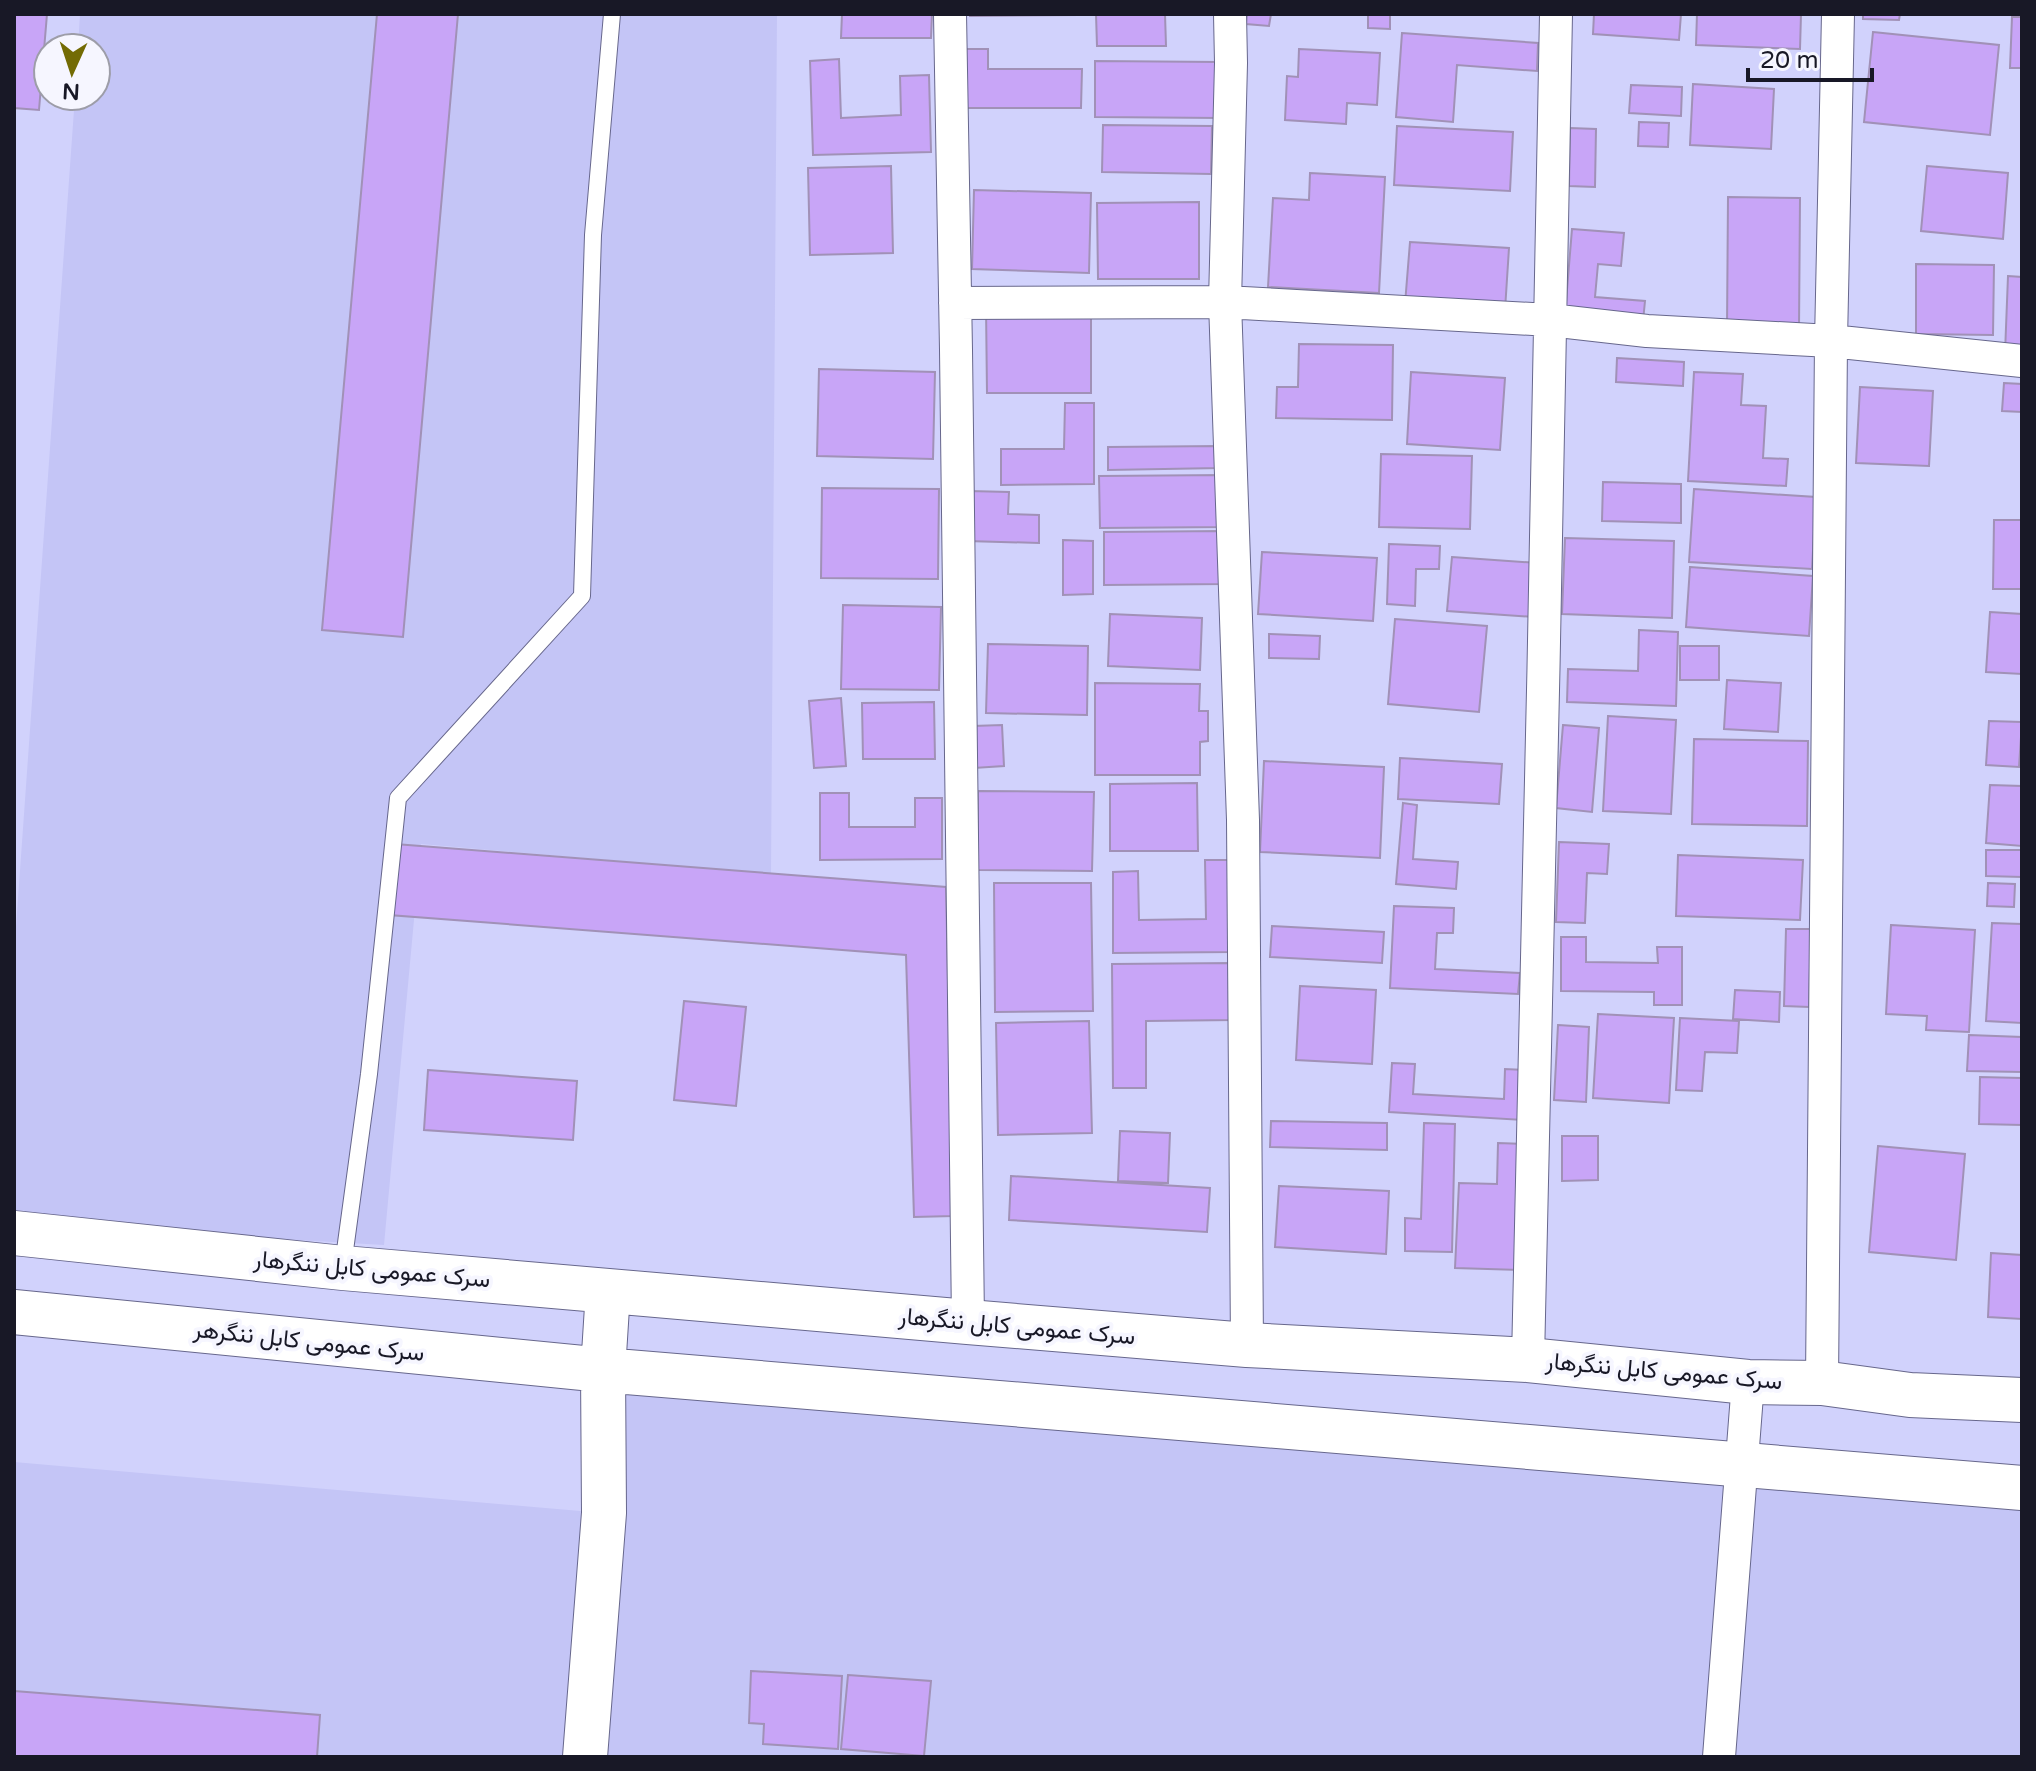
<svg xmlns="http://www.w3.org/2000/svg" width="2036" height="1771" font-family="'Varela Round',Vazirmatn,sans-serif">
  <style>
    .built { fill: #c4c5f6 }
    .building { fill: #c8a5f7; stroke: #a191b7; stroke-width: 2 }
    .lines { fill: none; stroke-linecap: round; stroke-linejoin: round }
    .lane-casing { stroke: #67678c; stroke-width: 18 }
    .street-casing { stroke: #67678c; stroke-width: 34 }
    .highway-casing { stroke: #67678c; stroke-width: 46 }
    .lane { stroke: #fff; stroke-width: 16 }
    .street { stroke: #fff; stroke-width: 32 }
    .highway { stroke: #fff; stroke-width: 44 }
    .labels { text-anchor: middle; stroke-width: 8; stroke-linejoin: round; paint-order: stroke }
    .street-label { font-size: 24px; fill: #181826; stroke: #f6f6ff }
  </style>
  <rect width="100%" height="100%" fill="#d1d2fc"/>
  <path class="built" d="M 80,14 L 777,14 L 771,874 L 421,844 L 384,1245 L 14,1224 L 14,955 L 75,96 L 96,96 L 96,48 L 78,48 Z
    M 603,1370 L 2022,1488 L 2022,1757 L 14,1757 L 14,1462 L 603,1513 Z"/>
  <path class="building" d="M 14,14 L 47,14 L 39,110 L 14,108 Z
    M 377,14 L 458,14 L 403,637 L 322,630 Z
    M 842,14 L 932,14 L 931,38 L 841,38 Z
    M 970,14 L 1079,14 L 1079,15 L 970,16 Z
    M 1096,14 L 1165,14 L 1166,46 L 1097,46 Z
    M 1247,14 L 1271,14 L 1269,26 L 1246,24 Z
    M 1368,14 L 1390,14 L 1390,29 L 1368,28 Z
    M 1594,14 L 1681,14 L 1679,40 L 1593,34 Z
    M 1697,14 L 1801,14 L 1800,49 L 1696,45 Z
    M 1863,14 L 1900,14 L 1899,20 L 1863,19 Z
    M 2012,17 L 2022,17 L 2022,68 L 2010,68 Z
    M 1873,32 L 1999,45 L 1990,135 L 1864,122 Z
    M 1402,33 L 1538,43 L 1537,71 L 1457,65 L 1453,122 L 1396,117 Z
    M 960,49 L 988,49 L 988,69 L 1082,69 L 1081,108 L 960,108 Z
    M 1299,49 L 1380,53 L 1377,105 L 1347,103 L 1346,124 L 1285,120 L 1287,76 L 1298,77 Z
    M 839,59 L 841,118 L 901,115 L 900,76 L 929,75 L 931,152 L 813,155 L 810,61 Z
    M 1095,61 L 1220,62 L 1220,118 L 1095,117 Z
    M 1693,84 L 1774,89 L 1771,149 L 1690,145 Z
    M 1631,85 L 1682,87 L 1681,116 L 1629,113 Z
    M 1639,122 L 1669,123 L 1668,147 L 1638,146 Z
    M 1103,125 L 1212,126 L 1211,174 L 1102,172 Z
    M 1397,126 L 1513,132 L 1510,191 L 1394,185 Z
    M 1570,128 L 1596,129 L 1595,187 L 1569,186 Z
    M 891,166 L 893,253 L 810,255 L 808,168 Z
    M 1927,166 L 2008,173 L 2003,239 L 1921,231 Z
    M 1310,173 L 1385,177 L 1379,293 L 1268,287 L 1273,198 L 1309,200 Z
    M 974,190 L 1091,193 L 1089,273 L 972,269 Z
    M 1728,197 L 1800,198 L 1799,329 L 1727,328 Z
    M 1199,202 L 1199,279 L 1098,279 L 1097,203 Z
    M 1572,229 L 1624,233 L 1621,266 L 1598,264 L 1595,297 L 1645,301 L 1643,321 L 1565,314 Z
    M 1410,242 L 1509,248 L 1505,310 L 1405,304 Z
    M 1916,264 L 1994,265 L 1993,335 L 1916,334 Z
    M 2008,276 L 2022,277 L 2022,354 L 2005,353 Z
    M 986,307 L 1091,307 L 1091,393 L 987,393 Z
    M 1299,344 L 1393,345 L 1392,420 L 1276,418 L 1277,387 L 1298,387 Z
    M 1617,358 L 1684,362 L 1683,386 L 1616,382 Z
    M 819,369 L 935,372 L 933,459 L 817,456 Z
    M 1411,372 L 1505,378 L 1500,450 L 1407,444 Z
    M 1694,372 L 1743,374 L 1741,405 L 1766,406 L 1763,458 L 1788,459 L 1786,486 L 1688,481 Z
    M 2004,383 L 2022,384 L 2022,412 L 2002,411 Z
    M 1860,387 L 1933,391 L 1929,466 L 1856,463 Z
    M 1065,403 L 1094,403 L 1094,484 L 1001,485 L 1001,449 L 1064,449 Z
    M 1219,446 L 1220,468 L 1108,470 L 1108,447 Z
    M 1381,454 L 1472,456 L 1470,529 L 1379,527 Z
    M 1225,475 L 1226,527 L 1100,528 L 1099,476 Z
    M 1603,482 L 1681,484 L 1681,523 L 1602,521 Z
    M 822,488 L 939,489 L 938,579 L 821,578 Z
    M 1694,489 L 1816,497 L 1812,569 L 1689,562 Z
    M 969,491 L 1009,492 L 1008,514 L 1039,515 L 1039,543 L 967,541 Z
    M 1994,520 L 2022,520 L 2022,589 L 1993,589 Z
    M 1224,531 L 1225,584 L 1104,585 L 1104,532 Z
    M 1565,538 L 1674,541 L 1672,618 L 1562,614 Z
    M 1063,540 L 1093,541 L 1093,594 L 1063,595 Z
    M 1389,544 L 1440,546 L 1439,569 L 1416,569 L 1415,606 L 1387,604 Z
    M 1262,552 L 1377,558 L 1373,621 L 1258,614 Z
    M 1452,557 L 1538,563 L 1534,617 L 1447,611 Z
    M 1690,567 L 1813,576 L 1809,636 L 1686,627 Z
    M 843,605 L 941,607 L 939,690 L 841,689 Z
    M 1990,612 L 2022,614 L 2022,674 L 1986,672 Z
    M 1110,614 L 1202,618 L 1200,670 L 1108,666 Z
    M 1395,619 L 1487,626 L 1479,712 L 1388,704 Z
    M 1639,630 L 1678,632 L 1676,706 L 1567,702 L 1568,669 L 1638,671 Z
    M 1269,634 L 1320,636 L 1319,659 L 1269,658 Z
    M 988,644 L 1088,646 L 1087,715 L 986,713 Z
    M 1680,646 L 1719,646 L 1719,680 L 1680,680 Z
    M 1727,680 L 1781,683 L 1778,732 L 1724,729 Z
    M 1095,683 L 1200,684 L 1199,711 L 1208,711 L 1208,741 L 1200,742 L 1200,775 L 1095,775 Z
    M 841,698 L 846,766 L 814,768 L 809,701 Z
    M 934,702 L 935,759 L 863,759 L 862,703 Z
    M 1608,716 L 1676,720 L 1671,814 L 1603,811 Z
    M 1989,721 L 2022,722 L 2019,767 L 1986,765 Z
    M 1002,725 L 1004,766 L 974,768 L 973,726 Z
    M 1563,725 L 1599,728 L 1592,812 L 1556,808 Z
    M 1694,739 L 1808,741 L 1807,826 L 1692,824 Z
    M 1400,758 L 1502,764 L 1499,804 L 1398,799 Z
    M 1264,761 L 1384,767 L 1380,858 L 1260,852 Z
    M 1197,783 L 1198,851 L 1110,851 L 1110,784 Z
    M 1990,785 L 2022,786 L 2022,846 L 1986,843 Z
    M 978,791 L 1094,792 L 1092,871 L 978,870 Z
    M 820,793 L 849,793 L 849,827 L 915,827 L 915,798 L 942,798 L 942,859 L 820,860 Z
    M 1403,803 L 1417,805 L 1413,859 L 1458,862 L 1456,889 L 1396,884 Z
    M 1559,842 L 1609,844 L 1607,874 L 1587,873 L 1585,923 L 1556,922 Z
    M 395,844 L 946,887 L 953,1216 L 914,1217 L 906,955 L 389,915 Z
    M 1986,850 L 2022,850 L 2022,877 L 1986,876 Z
    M 1678,855 L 1803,860 L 1800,920 L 1676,916 Z
    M 1205,860 L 1232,860 L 1232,952 L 1113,953 L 1113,872 L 1138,871 L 1139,920 L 1206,919 Z
    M 994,883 L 1091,883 L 1093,1011 L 995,1012 Z
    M 1988,883 L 2015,884 L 2014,907 L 1987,906 Z
    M 1394,906 L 1454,908 L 1453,933 L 1437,933 L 1435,969 L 1520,973 L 1518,994 L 1390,988 Z
    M 1992,923 L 2022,924 L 2022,1023 L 1986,1021 Z
    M 1891,925 L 1975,930 L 1969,1032 L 1926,1030 L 1927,1016 L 1886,1014 Z
    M 1272,926 L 1384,932 L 1382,963 L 1270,957 Z
    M 1786,929 L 1811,929 L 1809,1007 L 1784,1006 Z
    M 1561,937 L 1586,937 L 1586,962 L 1658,963 L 1657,947 L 1682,947 L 1682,1005 L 1654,1005 L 1654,992 L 1561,991 Z
    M 1233,963 L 1234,1020 L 1146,1021 L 1146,1088 L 1113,1088 L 1112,964 Z
    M 1300,986 L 1376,990 L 1372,1064 L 1296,1060 Z
    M 1735,990 L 1780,992 L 1779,1022 L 1733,1019 Z
    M 684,1001 L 746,1007 L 736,1106 L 674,1100 Z
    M 1598,1014 L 1674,1018 L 1669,1103 L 1593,1098 Z
    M 1680,1018 L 1739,1021 L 1737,1053 L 1705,1052 L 1702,1091 L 1676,1090 Z
    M 1089,1021 L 1092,1133 L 998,1135 L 996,1023 Z
    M 1558,1025 L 1589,1027 L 1586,1102 L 1554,1100 Z
    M 1969,1035 L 2022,1037 L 2022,1072 L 1967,1071 Z
    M 1392,1063 L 1415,1064 L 1413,1094 L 1504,1099 L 1505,1069 L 1525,1070 L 1523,1120 L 1389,1112 Z
    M 428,1070 L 577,1081 L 573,1140 L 424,1130 Z
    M 1980,1077 L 2022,1078 L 2022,1125 L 1979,1124 Z
    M 1271,1121 L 1387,1123 L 1387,1150 L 1270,1147 Z
    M 1424,1123 L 1455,1124 L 1452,1252 L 1405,1251 L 1405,1218 L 1421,1219 Z
    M 1120,1131 L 1170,1133 L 1168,1183 L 1118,1181 Z
    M 1562,1136 L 1598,1136 L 1598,1180 L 1562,1181 Z
    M 1498,1143 L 1525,1144 L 1520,1270 L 1455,1268 L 1459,1183 L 1497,1184 Z
    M 1878,1146 L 1965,1154 L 1956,1260 L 1869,1252 Z
    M 1011,1176 L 1210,1188 L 1207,1232 L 1009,1220 Z
    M 1279,1186 L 1389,1191 L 1386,1254 L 1275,1247 Z
    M 1991,1253 L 2022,1255 L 2022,1319 L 1988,1317 Z
    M 751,1671 L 842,1676 L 838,1749 L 763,1744 L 764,1724 L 749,1723 Z
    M 848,1675 L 931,1681 L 924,1756 L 841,1749 Z
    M 14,1691 L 320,1715 L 317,1757 L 14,1757 Z"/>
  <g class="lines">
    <defs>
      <path id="lane" d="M 343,1265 L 369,1074 L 398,798 L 582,596 L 593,235 L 612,14"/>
      <path id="street" d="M 950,14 L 956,350 L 968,1322
        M 1230,14 L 1231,63 L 1225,302 L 1243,820 L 1247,1345
        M 955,303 L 1225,302 L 1550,320 L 1647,331 L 1831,341 L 2022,361
        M 1528,1360 C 1540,911 1547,463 1556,14
        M 1822,1383 L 1831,341 L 1838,14
        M 1719,1757 L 1748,1382"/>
      <path id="highway" d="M 14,1233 L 343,1268 L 968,1322 L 1247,1345 L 1528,1360 L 1748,1382 L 1822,1383 L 1910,1395 L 2022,1400
        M 14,1312 L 603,1370 L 2022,1488
        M 585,1757 L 604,1513 L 603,1370 L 608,1291"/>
    </defs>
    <use href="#lane" class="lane-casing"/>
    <use href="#street" class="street-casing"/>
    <use href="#highway" class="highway-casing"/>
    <use href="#lane" class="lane"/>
    <use href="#street" class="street"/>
    <use href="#highway" class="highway"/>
  </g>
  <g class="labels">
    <g class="street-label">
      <text transform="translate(372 1269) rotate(5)" y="8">سرک عمومی کابل ننگرهار</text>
      <text transform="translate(1017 1326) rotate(5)" y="8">سرک عمومی کابل ننگرهار</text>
      <text transform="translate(309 1341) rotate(6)" y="8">سرک عمومی کابل ننگرهر</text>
      <text transform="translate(1664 1371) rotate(5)" y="8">سرک عمومی کابل ننگرهار</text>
    </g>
  </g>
  <rect width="2036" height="1771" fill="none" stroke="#181826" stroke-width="32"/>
  <g transform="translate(72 72) rotate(183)"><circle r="38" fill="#f6f6ff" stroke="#9d9da8" stroke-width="2"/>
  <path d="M0-6L14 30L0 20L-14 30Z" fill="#736b04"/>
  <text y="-12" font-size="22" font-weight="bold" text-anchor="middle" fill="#181826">N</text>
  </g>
  <path d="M1748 68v12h124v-12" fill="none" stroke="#181826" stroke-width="4"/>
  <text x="1760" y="68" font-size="24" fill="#181826" stroke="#f6f6ff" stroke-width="6" paint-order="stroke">20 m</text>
</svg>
